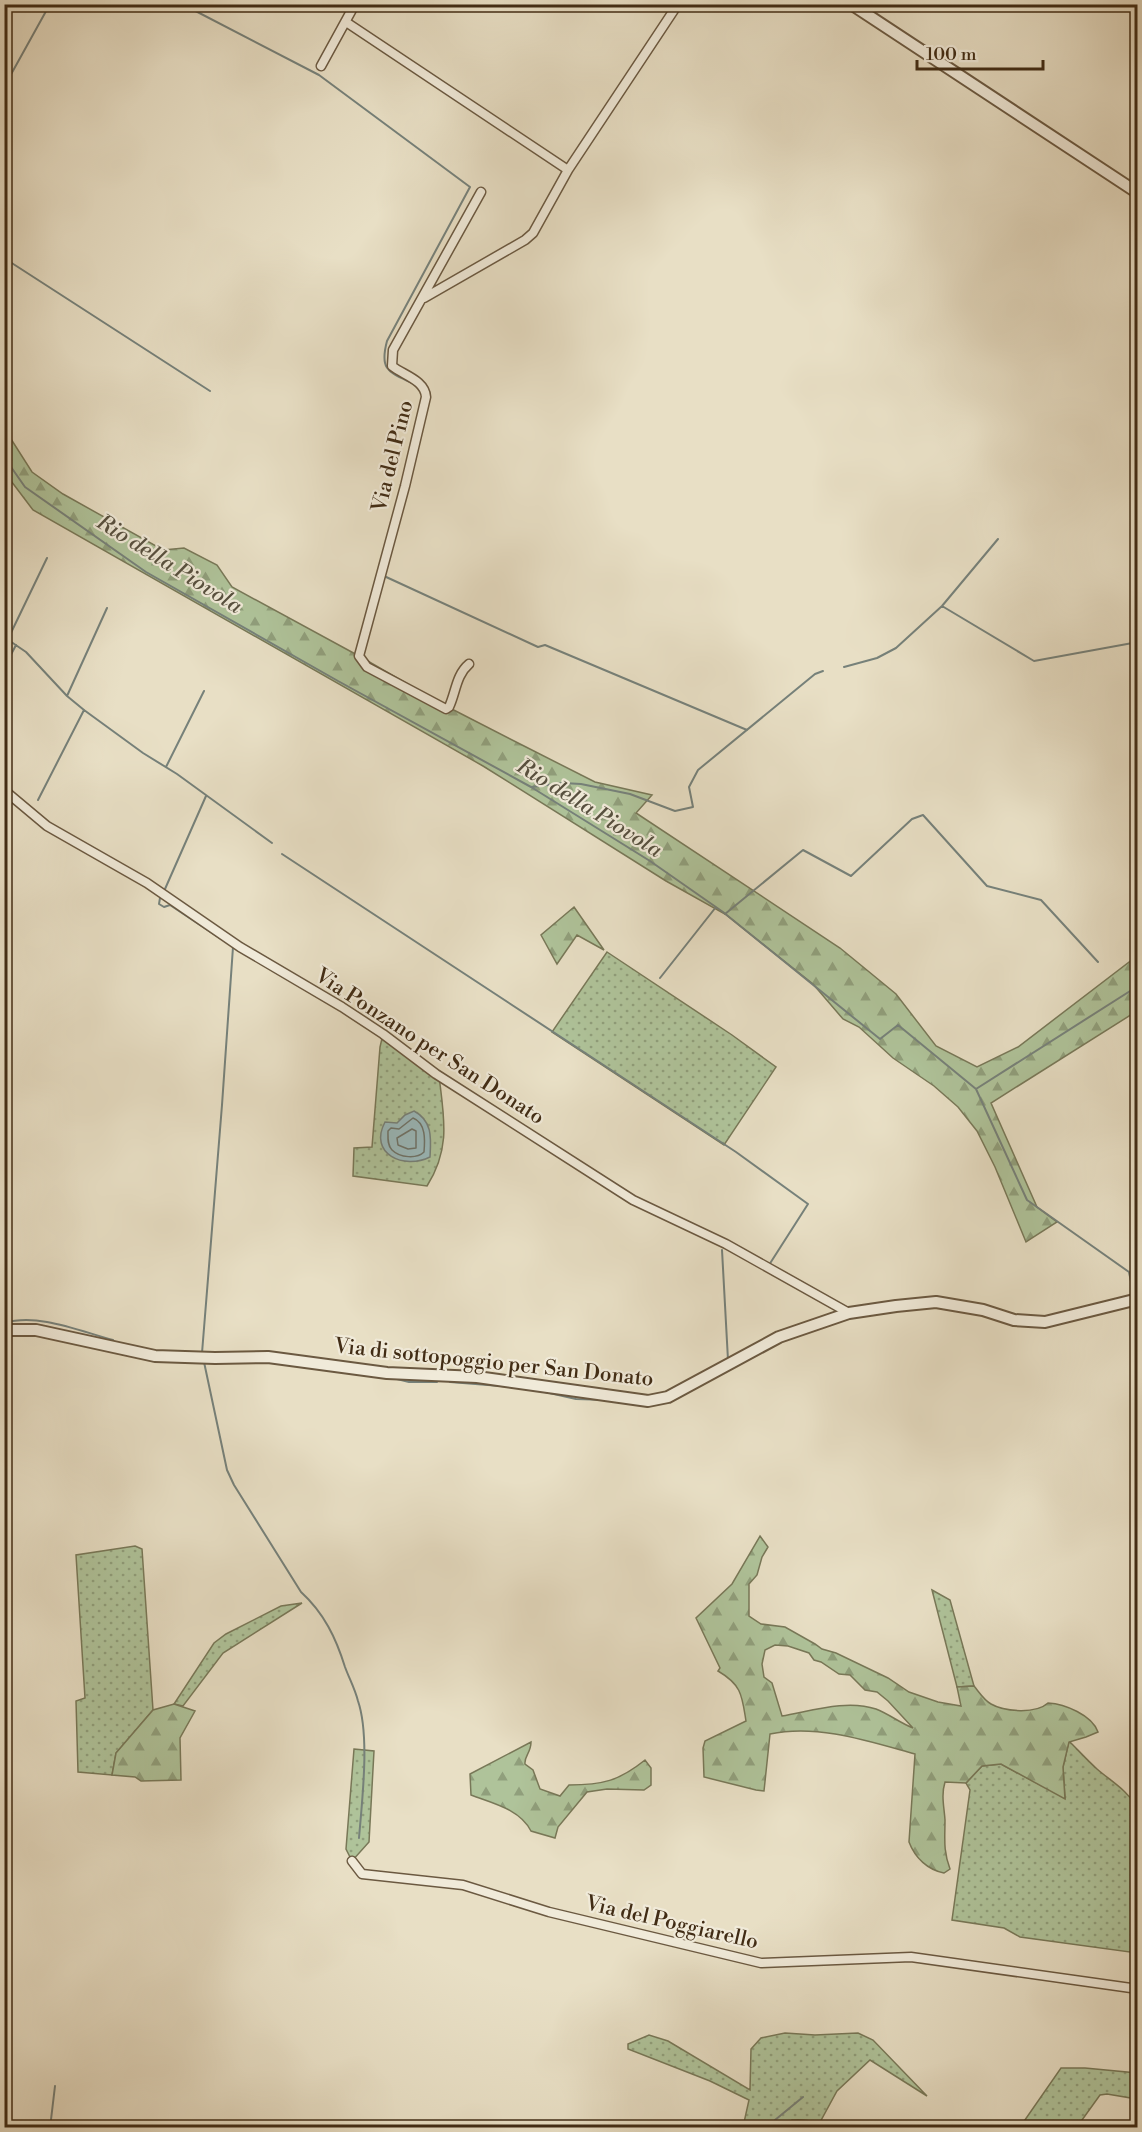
<svg xmlns="http://www.w3.org/2000/svg" width="1142" height="2132" font-family="'Libre Bodoni',serif">
  <style>
    .grass { fill: url(#grass-dots); stroke: #787858; stroke-width: 1.5 }
    .forest { fill: url(#forest-firs); stroke: #787858; stroke-width: 1.5; fill-rule: evenodd }
    .water { fill: #9ababd; stroke: #76817a; stroke-width: 1.5 }
    .lines { fill: none; stroke-linecap: round; stroke-linejoin: round }
    .shore { stroke: #6e7369; stroke-width: 1.5 }
    .stream { stroke: #76817a; stroke-width: 2 }
    .minor-casing { stroke: #6b5941; stroke-width: 11 }
    .tertiary-casing { stroke: #6b5941; stroke-width: 14 }
    .minor { stroke: #f0ead9; stroke-width: 8 }
    .tertiary { stroke: #f0ead9; stroke-width: 10 }
    .labels { text-anchor: middle; stroke-width: 4.5; stroke-linejoin: round; paint-order: stroke }
    .street-label { font-size: 21px; fill: #412c15; stroke: #f0ead9 }
    .water-label { font-size: 22px; font-style: italic; fill: #57503f; stroke: #f0ead9 }
  </style>
  <defs>
    <pattern id="grass-dots" width="8" height="8" patternUnits="userSpaceOnUse" patternTransform="scale(1.5)"><rect width="8" height="8" fill="#afc39a"/><path d="M2 2h.1M6 6h.1" fill="none" stroke="#909f7c" stroke-width="1.8" stroke-linecap="round"/></pattern>
    <pattern id="forest-firs" width="22" height="20" patternUnits="userSpaceOnUse" patternTransform="scale(1.5)"><rect width="22" height="20" fill="#afc39a"/><path d="M5 1l3.5 6h-7zM16 11l3.5 6h-7z" fill="#909f7c"/></pattern>
  </defs>
  <rect width="100%" height="100%" fill="#e8dfc5"/>
  <filter id="stains"><feTurbulence type="fractalNoise" baseFrequency=".00333" numOctaves="4"/><feColorMatrix values="0 0 0 0 .2 0 0 0 0 .09 0 0 0 0 .02 0 0 0 .5 -.17"/></filter>
  <radialGradient id="worn" r=".72"><stop offset=".6" stop-color="#630" stop-opacity="0"/><stop offset="1" stop-color="#630" stop-opacity=".3"/></radialGradient>
  <path class="grass" d="M 607,952 L 732,1035 L 776,1067 L 724,1145 L 552,1032 Z
    M 383,1034 L 439,1076 C 444,1118 451,1148 427,1186 L 353,1176 L 354,1148 L 372,1147 L 380,1047 Z
    M 135,1546 L 142,1549 L 153,1710 L 116,1753 L 112,1775 L 78,1772 L 76,1701 L 85,1698 L 76,1555 Z
    M 932,1590 L 950,1600 L 974,1686 L 957,1687 Z
    M 302,1603 L 223,1653 L 183,1706 L 174,1704 L 214,1643 L 226,1634 L 281,1606 Z
    M 1069,1741 C 1078,1750 1087,1760 1097,1769 C 1112,1782 1127,1790 1138,1808 L 1137,1953 L 1020,1937 L 1004,1928 L 952,1920 L 970,1790 L 966,1783 L 982,1766 L 1001,1764 L 1065,1798 L 1063,1767 Z
    M 354,1749 L 374,1751 L 369,1842 L 352,1861 L 346,1849 Z
    M 785,2033 L 815,2035 L 858,2033 L 873,2040 L 927,2096 L 870,2060 L 837,2091 L 819,2124 C 810,2120 802,2119 792,2120 L 787,2127 L 743,2127 L 749,2100 L 710,2081 L 628,2049 L 628,2044 L 649,2035 L 668,2041 L 750,2090 L 751,2049 L 761,2038 Z
    M 1061,2068 L 1085,2068 L 1137,2073 L 1137,2099 L 1107,2094 L 1100,2095 L 1077,2127 L 1020,2127 Z"/>
  <path class="forest" d="M 4,428 L 32,472 L 63,494 L 163,550 L 184,548 L 217,565 L 232,587 L 359,656 L 444,705 L 524,746 L 595,782 L 652,795 L 636,813 L 840,948 L 896,994 L 936,1046 L 977,1067 L 1018,1047 L 1137,956 L 1137,1011 L 991,1103 L 1037,1207 L 1057,1222 L 1026,1242 L 995,1167 L 977,1131 L 958,1107 L 934,1086 L 893,1058 L 859,1027 L 843,1019 L 813,984 L 725,914 L 666,881 L 483,766 L 33,510 L 5,473 Z
    M 574,907 L 604,950 L 577,935 L 557,964 L 541,935 Z
    M 760,1536 L 768,1547 L 762,1557 L 757,1575 L 749,1584 L 749,1616 L 761,1624 L 785,1627 L 815,1644 L 822,1649 L 836,1653 L 888,1678 L 909,1692 L 938,1702 L 961,1706 L 957,1687 L 974,1686 C 979,1692 984,1700 991,1704 C 1005,1712 1036,1714 1048,1703 C 1065,1704 1092,1715 1098,1732 L 1086,1737 L 1069,1742 L 1063,1767 L 1065,1799 L 1001,1764 L 982,1766 L 966,1783 L 945,1782 C 941,1795 944,1806 945,1820 C 945,1839 943,1850 950,1869 L 944,1873 C 928,1870 915,1858 909,1842 L 915,1754 C 868,1741 818,1724 770,1734 L 764,1791 L 756,1790 L 704,1777 L 703,1748 L 705,1741 L 746,1721 C 742,1696 742,1685 718,1671 L 720,1668 L 696,1618 L 732,1584 ZM 775,1645 L 788,1646 L 809,1653 L 814,1660 L 821,1662 L 839,1674 L 850,1675 L 865,1690 L 877,1692 L 888,1701 L 913,1728 C 900,1723 889,1714 876,1709 C 847,1699 811,1711 782,1716 L 772,1683 L 764,1677 L 762,1664 L 765,1650 Z
    M 174,1704 L 195,1711 L 180,1738 L 181,1780 L 141,1781 L 135,1777 L 112,1775 L 116,1753 L 153,1710 Z
    M 531,1742 C 531,1753 524,1756 525,1764 L 533,1770 L 540,1789 L 560,1796 L 569,1785 C 602,1785 619,1781 645,1760 L 651,1768 L 651,1785 L 644,1790 L 607,1789 L 587,1792 L 558,1827 L 555,1838 L 531,1831 C 520,1809 492,1803 471,1795 L 470,1774 Z"/>
  <path class="water" d="M 414,1111 C 433,1121 431,1139 430,1157 C 404,1170 368,1154 385,1122 L 397,1123 L 405,1115 Z"/>
  <g class="lines">
    <path class="shore" d="M 413,1118 C 426,1123 425,1140 424,1152 C 417,1159 400,1158 392,1150 C 387,1145 388,1137 388,1131 L 391,1128 L 399,1129 Z
      M 412,1129 L 416,1131 L 416,1148 L 408,1149 L 398,1145 L 397,1138 Z"/>
    <path class="stream" d="M 182,4 L 319,75 L 470,187 L 387,341 C 379,371 389,372 414,384
      M 4,87 L 50,4
      M 4,258 L 210,391
      M 4,457 L 25,487 L 146,572 L 338,681 L 531,787 L 650,861 L 723,912 L 880,1039 L 898,1025 L 976,1089 L 1027,1200 L 1129,1272 L 1134,1296
      M 384,576 L 538,647 L 545,645 L 747,730
      M 942,606 L 1034,661 L 1138,642
      M 4,637 L 26,652 L 67,696 L 84,710 L 143,753 L 177,774 L 272,843
      M 8,639 L 47,558
      M 844,667 L 877,658 L 896,648 L 942,606 L 998,539
      M 4,668 L 16,645
      M 67,696 L 107,608
      M 166,767 L 204,691
      M 531,787 L 563,783 L 581,784 L 630,794 L 675,811 L 693,807 L 689,787 L 698,770 L 815,674 L 823,671
      M 38,800 L 84,710
      M 282,854 L 736,1152 L 808,1204 L 769,1265
      M 165,889 L 206,796
      M 160,898 L 159,904 L 164,907 L 170,905 L 221,939
      M 725,914 L 803,850 L 851,876 L 912,819 L 923,815 L 987,886 L 1041,900 L 1098,962
      M 660,978 L 716,907
      M 976,1089 L 1138,986
      M 722,1250 L 728,1360
      M 4,1323 C 39,1313 79,1331 113,1340
      M 202,1353 L 222,1105 L 233,947
      M 204,1362 L 227,1470 L 234,1485 L 301,1592 C 324,1613 336,1638 345,1667 C 349,1678 355,1689 358,1701 C 370,1736 362,1801 359,1838
      M 393,1378 L 409,1382 L 437,1382
      M 450,1382 L 513,1387
      M 545,1392 L 576,1399 L 608,1400
      M 50,2128 L 55,2086
      M 770,2128 L 775,2120 L 803,2097"/>
    <defs>
      <path id="minor" d="M 346,22 L 568,170
        M 321,66 L 355,4
        M 424,298 L 525,240 L 533,233 L 568,170 L 678,4
        M 469,664 C 456,675 456,692 449,707 L 446,709 L 367,667 L 359,656 L 405,486 L 426,397 C 425,380 403,375 392,366 L 393,350 L 481,192
        M 4,790 L 47,826 L 147,883 L 240,947 L 342,1007 L 383,1034 L 436,1074 L 633,1200 L 726,1244 L 849,1313
        M 352,1861 L 362,1874 L 463,1885 L 549,1912 L 761,1963 L 911,1957 L 1138,1989"/>
      <path id="tertiary" d="M 851,4 L 1138,193
        M 4,1330 L 36,1330 L 155,1356 L 215,1358 L 268,1357 L 387,1373 L 477,1377 L 648,1401 L 668,1397 L 779,1337 L 849,1313 L 896,1306 L 936,1302 L 983,1310 L 1014,1320 L 1045,1322 L 1138,1299"/>
    </defs>
    <use href="#minor" class="minor-casing"/>
    <use href="#tertiary" class="tertiary-casing"/>
    <use href="#minor" class="minor"/>
    <use href="#tertiary" class="tertiary"/>
  </g>
  <g class="labels">
    <g class="street-label">
      <text transform="translate(392 456) rotate(-76)" y="7">Via del Pino</text>
      <text transform="translate(430 1046) rotate(33)" y="7">Via Ponzano per San Donato</text>
      <text transform="translate(494 1362) rotate(6)" y="7">Via di sottopoggio per San Donato</text>
      <text transform="translate(672 1922) rotate(13)" y="7">Via del Poggiarello</text>
    </g>
    <g class="water-label">
      <text transform="translate(170 563) rotate(32)" y="8">Rio della Piovola</text>
      <text transform="translate(590 807) rotate(32)" y="8">Rio della Piovola</text>
    </g>
  </g>
  <rect width="1142" height="2132" fill="none" stroke="#e8dfc5" stroke-width="24"/>
  <rect x="6" y="6" width="1130" height="2120" fill="none" stroke="#412c15" stroke-width="3"/>
  <rect x="12" y="12" width="1118" height="2108" fill="none" stroke="#412c15" stroke-width="1.5"/>
  <path d="M917 60v9h126v-9" fill="none" stroke="#412c15" stroke-width="3"/>
  <text x="926" y="60" font-size="18" fill="#412c15" stroke="#f0ead9" stroke-width="4.5" paint-order="stroke">100 m</text>
  <rect width="100%" height="100%" filter="url(#stains)"/>
  <rect width="100%" height="100%" fill="url(#worn)"/>
</svg>
